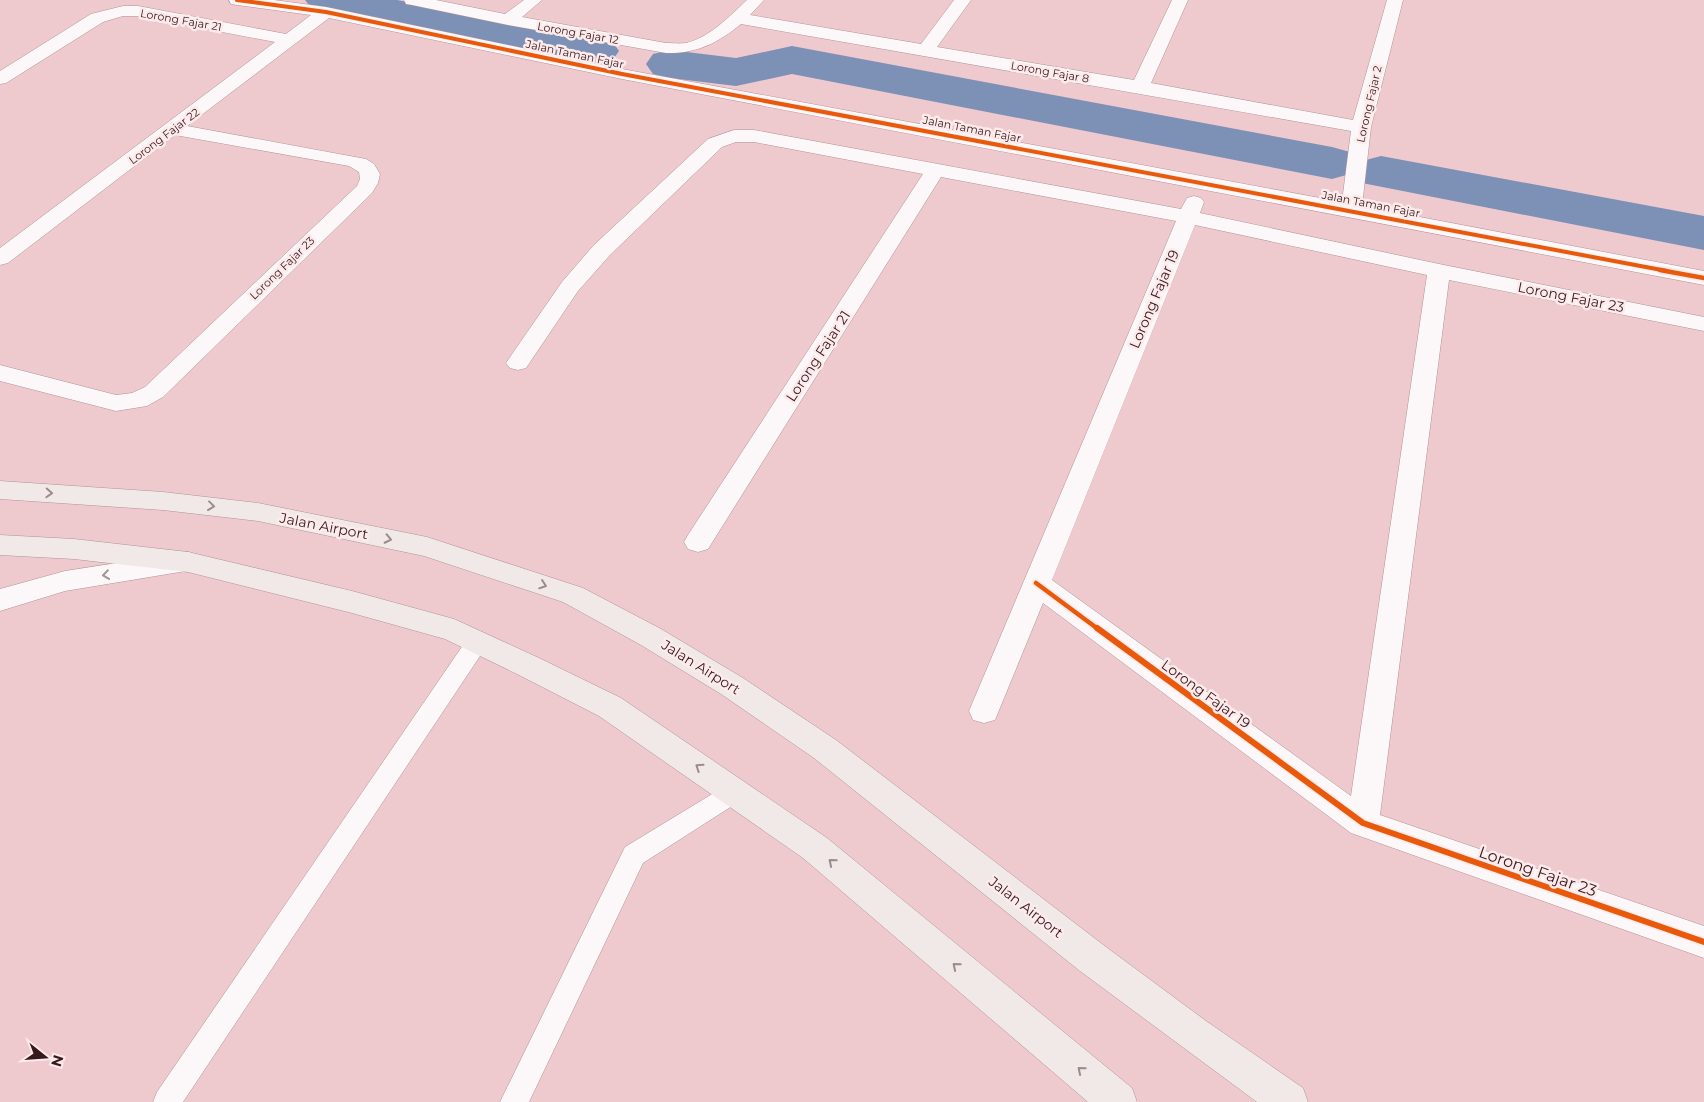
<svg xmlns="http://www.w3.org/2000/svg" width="1704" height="1102" font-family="Montserrat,sans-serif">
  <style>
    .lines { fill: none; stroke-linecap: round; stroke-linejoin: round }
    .river { fill: #7c91b5; fill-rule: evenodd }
    .lane-casing { stroke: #b19296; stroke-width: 1 }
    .street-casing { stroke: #b19296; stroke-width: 1 }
    .secondary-casing { stroke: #b19296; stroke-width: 1 }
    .lane { fill: #fcf7f8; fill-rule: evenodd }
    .street { fill: #fcf7f8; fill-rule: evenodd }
    .secondary { fill: #f1e9e7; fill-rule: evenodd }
    .cycleway-far2-casing { stroke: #fdebec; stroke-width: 5.5 }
    .cycleway-far1-casing { stroke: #fdebec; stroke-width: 8 }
    .cycleway-casing { stroke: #fdebec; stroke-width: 9 }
    .cycleway-far2 { stroke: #e8590c; stroke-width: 4 }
    .cycleway-far1 { stroke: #e8590c; stroke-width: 4.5 }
    .cycleway { stroke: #e8590c; stroke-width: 6 }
    .oneway { stroke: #9d8b8c }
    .oneway2 { stroke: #a39395 }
    .labels { text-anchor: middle; stroke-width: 5; stroke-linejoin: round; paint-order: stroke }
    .far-street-label { font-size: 11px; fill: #36181d; stroke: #fdebec }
    .street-label { font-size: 14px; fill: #36181d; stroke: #fdebec }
    .near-street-label { font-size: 16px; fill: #36181d; stroke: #fdebec }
  </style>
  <rect width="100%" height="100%" fill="#eecace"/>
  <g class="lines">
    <path class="river" d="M 305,0 L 397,0 L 596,37 L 612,41 L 619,51 L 612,61 L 596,65 L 327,13 L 312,9 Z
      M 792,46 L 1332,147 L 1350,152 L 1358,163 L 1350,174 L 1332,179 L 792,74 L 736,86 L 670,78 L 653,74 L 646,64 L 653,54 L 670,50 L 736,58 Z
      M 1381,156 L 1704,216 L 1704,250 L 1362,183 L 1355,172 L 1362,161 Z"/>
    <defs>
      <path id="lane" d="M 478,633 L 486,635 L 489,641 L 486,647 L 183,1102 L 153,1102 L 157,1092 L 470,635 Z
        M 735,782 L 743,785 L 747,792 L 743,799 L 643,863 L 529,1102 L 500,1102 L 625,847 L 727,785 Z"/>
      <path id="street" d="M 229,0 L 274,0 L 326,7 L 622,69 L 1342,202 L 1351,131 L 741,24 C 718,43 696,54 666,53 L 508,25 L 412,5 L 406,4 L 404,0 L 436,0 L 505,14 L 524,0 L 542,0 L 522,17 L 666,43 C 672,43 679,44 686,43 C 709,38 730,16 747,0 L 764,0 L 750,15 L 921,44 L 954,0 L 971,0 L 937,47 L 1134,80 L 1172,0 L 1188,0 L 1151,83 L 1353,120 L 1387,0 L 1403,0 L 1371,127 L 1362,206 L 1704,271 L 1704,285 L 622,79 L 329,18 L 187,126 L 366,159 L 374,164 L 380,174 L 378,183 L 372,193 L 163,397 L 147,406 L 116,411 L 0,381 L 0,365 L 116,395 L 132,393 L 145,387 L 357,186 L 360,179 L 359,172 L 349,166 L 175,135 L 8,263 L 0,265 L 0,248 L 275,42 L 138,16 L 123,16 L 103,22 L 6,83 L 0,84 L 0,71 L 91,14 L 123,6 L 138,6 L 286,34 L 311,15 L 237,5 L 231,4 Z
        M 734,130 L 754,130 L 1181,209 L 1187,198 L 1194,196 L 1201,198 L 1204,202 L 1200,213 L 1439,264 L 1704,317 L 1704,331 L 1449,280 L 1380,815 L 1704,926 L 1704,958 L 1351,833 L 1043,603 L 995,720 L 984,723 L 973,720 L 969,711 L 1176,221 L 941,177 L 708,549 L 698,552 L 688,549 L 684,542 L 688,535 L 923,174 L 754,142 L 736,142 L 722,147 L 610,255 L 578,291 L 526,368 L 518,370 L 510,368 L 506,363 L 562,282 L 594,245 L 708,139 ZM 1195,225 L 1427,275 L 1351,796 L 1052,580 Z
        M 188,552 L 198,555 L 202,562 L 198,569 L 65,591 L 0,611 L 0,589 L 65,571 Z"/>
      <path id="secondary" d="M 0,481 L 163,492 L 258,503 L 427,537 L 583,588 L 661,629 L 743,678 L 836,740 L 1106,947 L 1206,1021 L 1303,1088 L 1308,1102 L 1257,1102 L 1080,971 L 814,758 L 721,694 L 641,645 L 563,602 L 424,556 L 258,521 L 163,510 L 0,499 Z
        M 0,535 L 74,539 L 188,552 L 352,591 L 454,619 L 539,658 L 621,698 L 827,838 L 1132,1088 L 1137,1102 L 1088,1102 L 803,858 L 599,716 L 517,674 L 445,639 L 352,613 L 188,572 L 74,559 L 0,555 Z"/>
    </defs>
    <use href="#lane" class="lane-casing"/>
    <use href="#street" class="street-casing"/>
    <use href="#secondary" class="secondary-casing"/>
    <use href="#lane" class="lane"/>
    <use href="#street" class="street"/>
    <use href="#secondary" class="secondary"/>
    <defs>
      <path id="cycleway-far2" d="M 237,0 L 326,12 L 622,74 L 1667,271"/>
      <path id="cycleway-far1" d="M 1660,270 L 1704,278
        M 1036,583 L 1098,629"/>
      <path id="cycleway" d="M 1097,628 L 1363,823 L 1704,942"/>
    </defs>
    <use href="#cycleway-far2" class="cycleway-far2-casing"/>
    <use href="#cycleway-far1" class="cycleway-far1-casing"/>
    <use href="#cycleway" class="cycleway-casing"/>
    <use href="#cycleway-far2" class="cycleway-far2"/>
    <use href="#cycleway-far1" class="cycleway-far1"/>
    <use href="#cycleway" class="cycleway"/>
  </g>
  <defs><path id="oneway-chevron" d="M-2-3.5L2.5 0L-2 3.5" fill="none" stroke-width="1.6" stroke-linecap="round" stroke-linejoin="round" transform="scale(1.25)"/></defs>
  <g class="oneway">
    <use href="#oneway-chevron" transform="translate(49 493) rotate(3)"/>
    <use href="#oneway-chevron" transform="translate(211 506) rotate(7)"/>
    <use href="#oneway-chevron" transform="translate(388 539) rotate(12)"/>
    <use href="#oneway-chevron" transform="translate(543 585) rotate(19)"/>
    <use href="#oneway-chevron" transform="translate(699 767) rotate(-146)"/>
    <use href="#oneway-chevron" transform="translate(832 862) rotate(-140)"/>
    <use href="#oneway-chevron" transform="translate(956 966) rotate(-140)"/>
    <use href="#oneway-chevron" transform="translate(1081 1070) rotate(-140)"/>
  </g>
  <use class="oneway2" href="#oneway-chevron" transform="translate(106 575) rotate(172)"/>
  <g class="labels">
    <g class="far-street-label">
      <text transform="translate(181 20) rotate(10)" y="4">Lorong Fajar 21</text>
      <text transform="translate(578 33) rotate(10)" y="4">Lorong Fajar 12</text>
      <text transform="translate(575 54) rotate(12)" y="4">Jalan Taman Fajar</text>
      <text transform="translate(1050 72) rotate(10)" y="4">Lorong Fajar 8</text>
      <text transform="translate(1369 104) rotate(-77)" y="4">Lorong Fajar 2</text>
      <text transform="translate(972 129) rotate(11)" y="4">Jalan Taman Fajar</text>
      <text transform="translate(164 136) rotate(-37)" y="4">Lorong Fajar 22</text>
      <text transform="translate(1371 204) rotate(11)" y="4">Jalan Taman Fajar</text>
      <text transform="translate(282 268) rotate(-44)" y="4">Lorong Fajar 23</text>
    </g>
    <g class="street-label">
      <text transform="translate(1571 297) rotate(11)" y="5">Lorong Fajar 23</text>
      <text transform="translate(1154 299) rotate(-67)" y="5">Lorong Fajar 19</text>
      <text transform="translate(818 356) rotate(-57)" y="5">Lorong Fajar 21</text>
      <text transform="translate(324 526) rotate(11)" y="5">Jalan Airport</text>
      <text transform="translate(701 667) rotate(32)" y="5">Jalan Airport</text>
      <text transform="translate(1206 694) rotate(36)" y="5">Lorong Fajar 19</text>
      <text transform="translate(1026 907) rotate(38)" y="5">Jalan Airport</text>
    </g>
    <g class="near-street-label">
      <text transform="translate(1538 871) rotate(19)" y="6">Lorong Fajar 23</text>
    </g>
  </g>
  <g transform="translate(45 1057) rotate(107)" stroke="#fdebec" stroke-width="4" paint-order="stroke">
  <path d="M0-4L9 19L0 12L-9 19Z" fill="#36181d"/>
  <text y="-8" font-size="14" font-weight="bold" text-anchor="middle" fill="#36181d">N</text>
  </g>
</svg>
